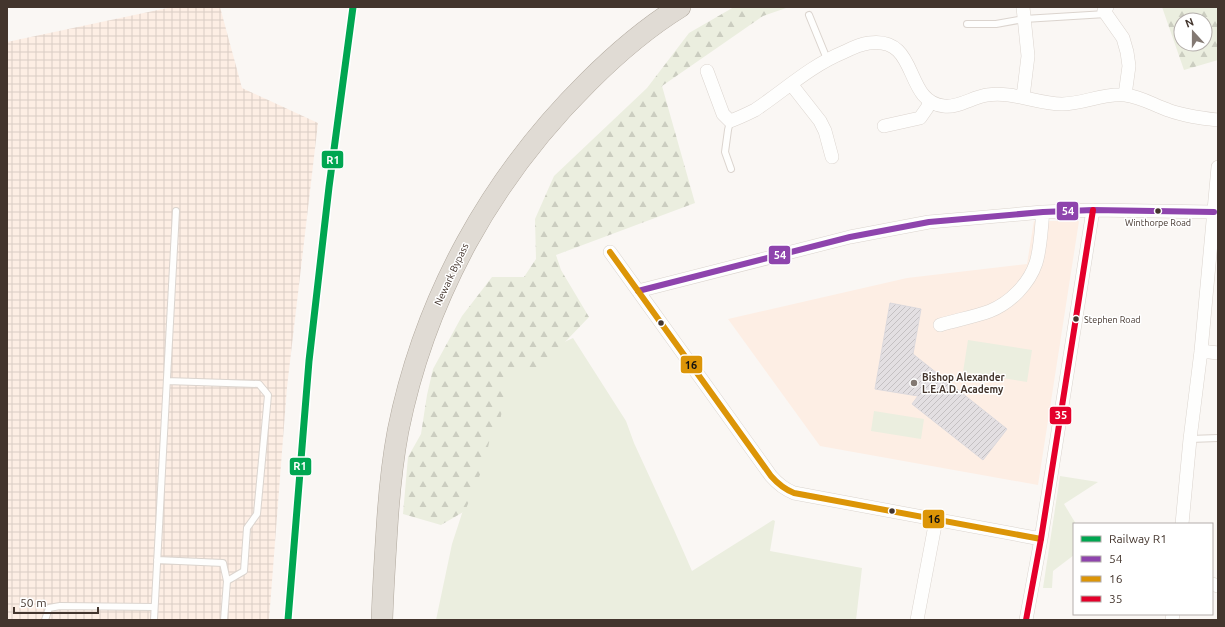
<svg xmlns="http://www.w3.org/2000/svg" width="1225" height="627" font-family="Ubuntu,sans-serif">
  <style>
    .built { fill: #fdeee4 }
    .industrial { fill: url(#industrial-grid) }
    .green { fill: #ebeedf }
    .forest { fill: url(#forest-firs); fill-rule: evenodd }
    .building { fill: url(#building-hatch); stroke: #dcd9dd }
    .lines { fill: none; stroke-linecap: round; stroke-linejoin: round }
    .service-casing { stroke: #dbd4ce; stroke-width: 8 }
    .minor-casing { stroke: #dbd4ce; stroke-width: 14 }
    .trunk-casing { stroke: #b0a89d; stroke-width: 22 }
    .service { stroke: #fefefd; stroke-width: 6 }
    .minor { stroke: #fefefd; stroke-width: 13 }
    .trunk { stroke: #e0dbd4; stroke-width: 21 }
    .bus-1-casing { stroke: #fff; stroke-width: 9 }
    .bus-2-casing { stroke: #fff; stroke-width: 9 }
    .bus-3-casing { stroke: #fff; stroke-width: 9 }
    .bus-1 { stroke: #8e44ad; stroke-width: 6 }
    .bus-2 { stroke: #dc9507; stroke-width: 6 }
    .bus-3 { stroke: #e4002b; stroke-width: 6 }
    .rail-1-casing { stroke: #fff; stroke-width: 10 }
    .rail-1 { stroke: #00a651; stroke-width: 7 }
    .bus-dot { fill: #43352d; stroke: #fff; stroke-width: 1.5 }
    .poi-dot { fill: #837973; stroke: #fff; stroke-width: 1.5 }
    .labels { text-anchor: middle; stroke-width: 3; stroke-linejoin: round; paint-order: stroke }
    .bus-label { font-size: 9px; fill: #43352d; stroke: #fff }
    .street-label { font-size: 10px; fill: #43352d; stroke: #fff }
    .poi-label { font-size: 10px; font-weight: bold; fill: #43352d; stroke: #fff; text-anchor: start }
    .line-badge { stroke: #fff; stroke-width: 1.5 }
    .badge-label { font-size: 11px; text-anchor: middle; font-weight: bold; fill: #fff }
    .pale-badge-label { font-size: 11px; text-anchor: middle; font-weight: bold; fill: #111 }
  </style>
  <defs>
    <pattern id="industrial-grid" width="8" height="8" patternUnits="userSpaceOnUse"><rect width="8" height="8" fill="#fdeee4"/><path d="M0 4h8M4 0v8" fill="none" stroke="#dacdc4"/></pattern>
    <pattern id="forest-firs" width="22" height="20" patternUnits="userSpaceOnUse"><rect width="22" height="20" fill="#ebeedf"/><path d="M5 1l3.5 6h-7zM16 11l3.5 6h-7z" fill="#cbcdc0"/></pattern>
    <pattern id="building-hatch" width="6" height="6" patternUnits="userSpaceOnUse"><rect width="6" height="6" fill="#e3dfe2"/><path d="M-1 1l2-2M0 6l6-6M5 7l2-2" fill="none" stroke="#c4c0c2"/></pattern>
  </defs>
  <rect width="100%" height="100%" fill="#faf7f4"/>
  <path class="built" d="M 1034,221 L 1079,221 L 1038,485 L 820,446 L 728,319 L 907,278 L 1027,264 Z"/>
  <path class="industrial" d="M 172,7 L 220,7 L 242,88 L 318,123 L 287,387 L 269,620 L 7,620 L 7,42 Z"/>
  <path class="green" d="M 573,338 L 626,421 L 634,443 L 674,530 L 692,571 L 773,520 L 775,521 L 770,551 L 862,568 L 856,620 L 436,620 L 452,544 L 510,367 Z
    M 968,340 L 1032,350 L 1027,382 L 963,372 Z
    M 874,411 L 924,419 L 921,439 L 871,431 Z
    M 1060,476 L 1098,482 L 1064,504 L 1076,524 L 1074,524 L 1074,555 L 1053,571 L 1052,588 L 1043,588 Z"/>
  <path class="forest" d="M 734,7 L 789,7 L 763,16 L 662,86 L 695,203 L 556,255 L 561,270 L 589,317 L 541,367 L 517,369 L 508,379 L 500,421 L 491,434 L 484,465 L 465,511 L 441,525 L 403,514 L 408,457 L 421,434 L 427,395 L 433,369 L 462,316 L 492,277 L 524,277 L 536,259 L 535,219 L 554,176 L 647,88 L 689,33 Z
    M 1162,7 L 1218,7 L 1218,60 L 1184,70 ZM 1181,20 L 1205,20 L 1205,44 L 1181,44 Z"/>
  <path class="building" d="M 890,303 L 921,309 L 913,354 L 1007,429 L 983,460 L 912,404 L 918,396 L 875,389 Z"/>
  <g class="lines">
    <defs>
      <path id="service" d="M 809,15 L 827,59
        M 967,24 L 996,24 L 1024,19 L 1106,14
        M 730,121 L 728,130 L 725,152 L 731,169
        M 167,381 L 259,384 L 268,395 L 257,514 L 247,528 L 244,571 L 227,581 L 224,620
        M 1190,439 L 1218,438
        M 157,560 L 223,563 L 227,581
        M 45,620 L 49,608 L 60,606 L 154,607
        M 154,620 L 176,211"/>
      <path id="minor" d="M 1023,7 L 1028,56 L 1023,97
        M 1107,7 L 1104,11 L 1123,38 L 1127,52 L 1129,66 L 1125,95
        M 707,71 L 723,114 L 730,121 C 739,118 747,114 755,110 C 785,90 810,66 844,52 C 852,48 861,44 869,43 C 920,36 903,102 944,106 C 958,108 973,97 987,95 C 1013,91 1037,104 1062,104 C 1083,104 1103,93 1125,95 C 1142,97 1153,105 1168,110 C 1184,116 1201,118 1218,120
        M 791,84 L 820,121 L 825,131 L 832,157
        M 884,126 L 920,118 L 927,108 L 930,101
        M 610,252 L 771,476 C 778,484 784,489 794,493 L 1041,539
        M 638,291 L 850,237 L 929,222 L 1043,212 L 1093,210 L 1214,212
        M 940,325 C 956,320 974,317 990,311 C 1010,303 1029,284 1036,263 C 1041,247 1041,228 1043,212
        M 1201,351 L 1218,353
        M 1182,524 L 1190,439 L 1201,351 L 1218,167
        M 1212,584 L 1218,586
        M 917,620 L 936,520
        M 1026,620 L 1041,539 L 1093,210
        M 1172,620 L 1173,614"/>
      <path id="trunk" d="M 382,620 C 383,589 385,558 387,527 C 389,495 392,463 398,431 C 425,297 491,178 588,82 C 616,54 646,28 680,7"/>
    </defs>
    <use href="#service" class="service-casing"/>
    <use href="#minor" class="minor-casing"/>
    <use href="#trunk" class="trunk-casing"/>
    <use href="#service" class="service"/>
    <use href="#minor" class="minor"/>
    <use href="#trunk" class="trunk"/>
    <defs>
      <path id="bus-1" d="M 638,291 L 850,237 L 929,222 L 1043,212 L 1093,210 L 1214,212"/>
      <path id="bus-2" d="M 610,252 L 771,476 C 778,484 784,489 794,493 L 1041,539"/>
      <path id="bus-3" d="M 1026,620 L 1041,539 L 1093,210"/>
    </defs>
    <use href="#bus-1" class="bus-1-casing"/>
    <use href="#bus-2" class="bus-2-casing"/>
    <use href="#bus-3" class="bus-3-casing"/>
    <use href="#bus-1" class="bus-1"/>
    <use href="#bus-2" class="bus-2"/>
    <use href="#bus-3" class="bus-3"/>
    <defs>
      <path id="rail-1" d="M 288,620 L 309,361 L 329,187 L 353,7"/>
    </defs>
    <use href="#rail-1" class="rail-1-casing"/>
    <use href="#rail-1" class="rail-1"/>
  </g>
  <g class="bus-dot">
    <circle cx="1158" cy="211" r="3.5"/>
    <circle cx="1076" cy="319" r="3.5"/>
    <circle cx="661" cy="323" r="3.5"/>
    <circle cx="892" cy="511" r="3.5"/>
  </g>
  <circle class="poi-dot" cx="914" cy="383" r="4"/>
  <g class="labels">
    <g class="bus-label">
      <text x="1158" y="226">Winthorpe Road</text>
      <text x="1084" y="323" text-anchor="start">Stephen Road</text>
    </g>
    <g class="street-label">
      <text transform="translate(451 274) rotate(-65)" y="4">Newark Bypass</text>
    </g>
    <g class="poi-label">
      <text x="922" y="381">Bishop Alexander<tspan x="922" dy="12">L.E.A.D. Academy</tspan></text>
    </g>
  </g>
  <g class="line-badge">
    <rect x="321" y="150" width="23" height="19" rx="4" fill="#00a651"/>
    <rect x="1056" y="201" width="23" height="20" rx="4" fill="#8e44ad"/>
    <rect x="768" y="245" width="23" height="20" rx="4" fill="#8e44ad"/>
    <rect x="680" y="355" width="23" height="19" rx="4" fill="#dc9507"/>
    <rect x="1049" y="406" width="23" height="19" rx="4" fill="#e4002b"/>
    <rect x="289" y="457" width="23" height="19" rx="4" fill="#00a651"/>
    <rect x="922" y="509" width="23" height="20" rx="4" fill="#dc9507"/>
  </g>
  <g class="badge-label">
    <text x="333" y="164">R1</text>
    <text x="1068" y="215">54</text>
    <text x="780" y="259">54</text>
    <text x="1061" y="419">35</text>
    <text x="300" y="470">R1</text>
  </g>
  <g class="pale-badge-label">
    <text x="691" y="369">16</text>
    <text x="934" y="523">16</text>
  </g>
  <rect width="1225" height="627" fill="none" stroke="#43352d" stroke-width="16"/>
  <rect x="1073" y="523" width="140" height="92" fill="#ffffff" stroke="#b4aeab"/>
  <rect x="1081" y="536" width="20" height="6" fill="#00a651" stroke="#b4aeab"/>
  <text x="1109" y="543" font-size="12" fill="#43352d">Railway R1</text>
  <rect x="1081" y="556" width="20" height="6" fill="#8e44ad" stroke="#b4aeab"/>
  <text x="1109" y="563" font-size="12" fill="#43352d">54</text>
  <rect x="1081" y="576" width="20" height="6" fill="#dc9507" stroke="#b4aeab"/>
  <text x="1109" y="583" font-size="12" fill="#43352d">16</text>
  <rect x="1081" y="596" width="20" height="6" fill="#e4002b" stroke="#b4aeab"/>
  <text x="1109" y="603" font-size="12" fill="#43352d">35</text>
  <g transform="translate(1193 32) rotate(339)"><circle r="19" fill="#ffffff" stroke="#b4aeab"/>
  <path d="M0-3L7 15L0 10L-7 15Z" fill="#837973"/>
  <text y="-6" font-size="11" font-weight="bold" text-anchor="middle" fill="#43352d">N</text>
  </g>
  <path d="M14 607v6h84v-6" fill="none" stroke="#43352d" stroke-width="2"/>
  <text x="20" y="607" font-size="12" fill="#43352d" stroke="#ffffff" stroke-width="3" paint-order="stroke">50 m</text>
</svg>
